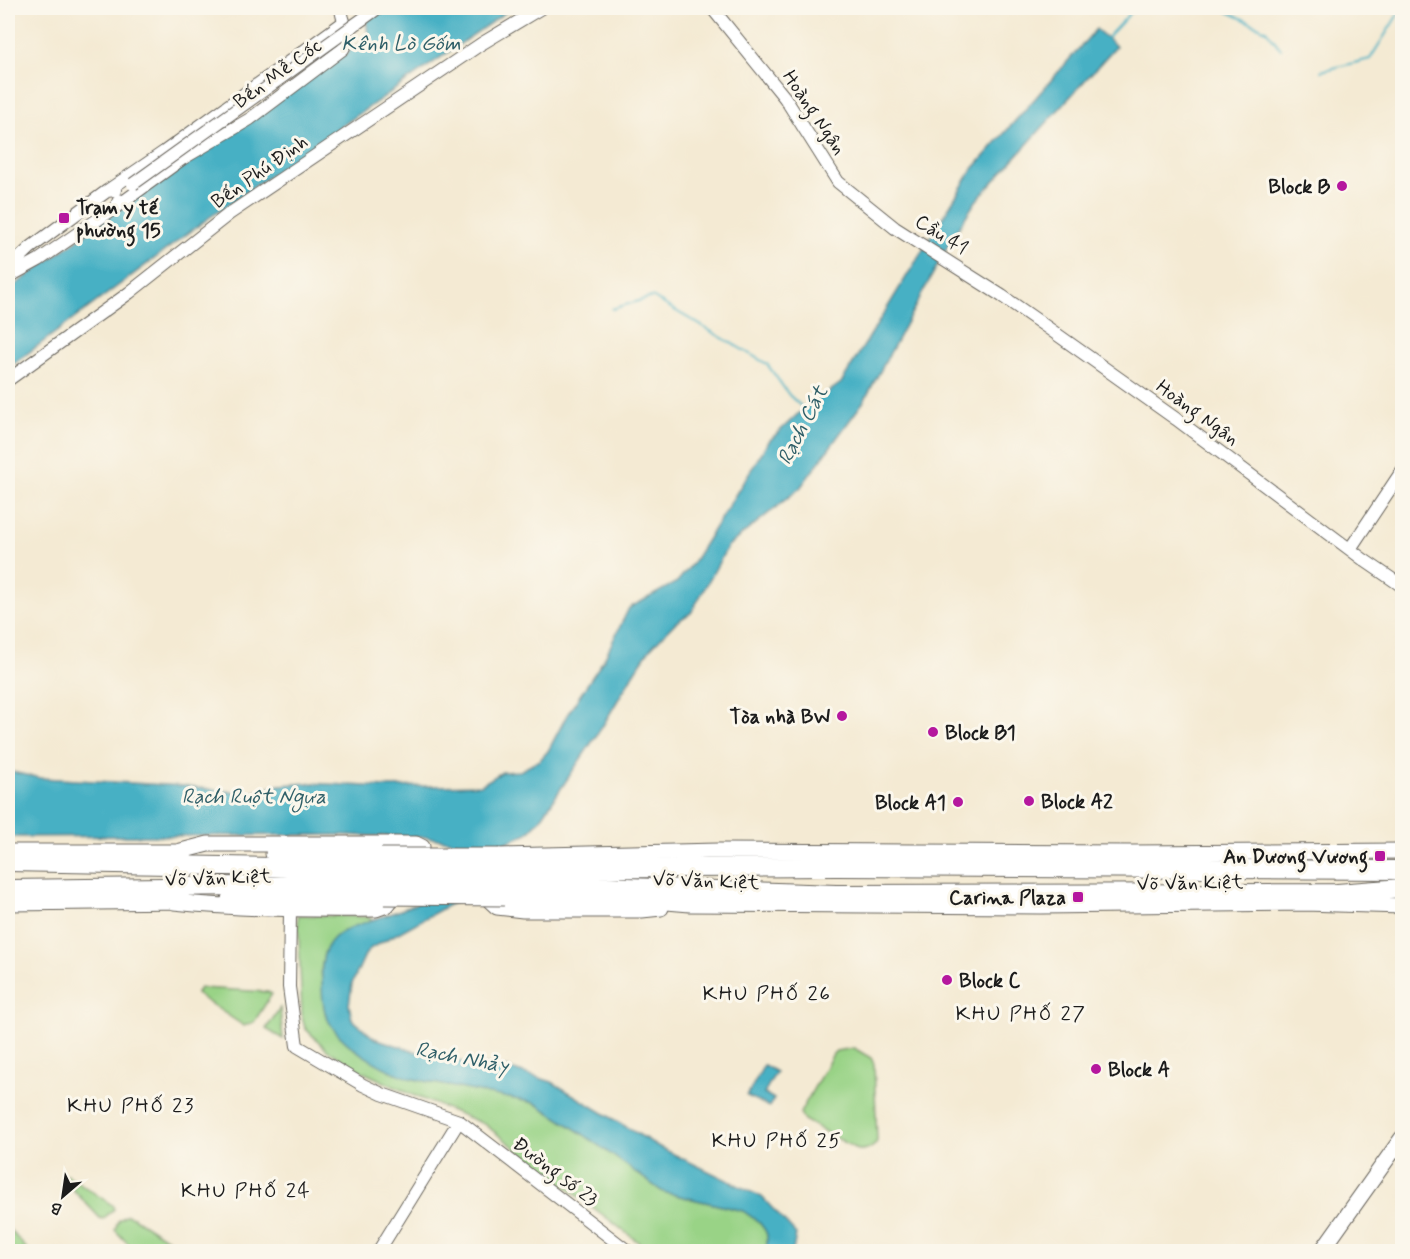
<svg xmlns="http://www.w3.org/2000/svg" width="1410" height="1259" font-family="Mynerve,sans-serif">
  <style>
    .green { fill: #99d386; stroke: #5a7851; stroke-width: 1.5 }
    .water { fill: #46b0c4; stroke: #316670; stroke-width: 1.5 }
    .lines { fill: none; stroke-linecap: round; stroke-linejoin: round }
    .stream { stroke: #46b0c4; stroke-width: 2 }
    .minor-casing { stroke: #68645c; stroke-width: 14 }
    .major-casing { stroke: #68645c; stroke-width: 17 }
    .highway-casing { stroke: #68645c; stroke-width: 20 }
    .minor { stroke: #fff; stroke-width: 12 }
    .major { stroke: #fff; stroke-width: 15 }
    .highway { stroke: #fff; stroke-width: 18 }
    .minor-bridge-casing { stroke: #68645c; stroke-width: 14; stroke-linecap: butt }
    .major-bridge-casing { stroke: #68645c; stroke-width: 17; stroke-linecap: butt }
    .highway-bridge-casing { stroke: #68645c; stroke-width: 20; stroke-linecap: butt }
    .minor-bridge { stroke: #fff; stroke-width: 12 }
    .major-bridge { stroke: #fff; stroke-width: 15 }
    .highway-bridge { stroke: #fff; stroke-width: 18 }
    .poi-dot { fill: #b5179e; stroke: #fbf7ec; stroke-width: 2 }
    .labels { text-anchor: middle; stroke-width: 6; stroke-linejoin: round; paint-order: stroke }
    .street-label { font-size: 20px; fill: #1c1c1c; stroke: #fbf7ec }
    .poi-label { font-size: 20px; font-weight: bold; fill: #1c1c1c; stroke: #fbf7ec; text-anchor: end }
    .water-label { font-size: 21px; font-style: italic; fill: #2f5f68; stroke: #fbf7ec }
    .neighbourhood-label { font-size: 21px; letter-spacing: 1.5px; fill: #1c1c1c; stroke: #fbf7ec }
  </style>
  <rect width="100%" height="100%" fill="#fbf7ec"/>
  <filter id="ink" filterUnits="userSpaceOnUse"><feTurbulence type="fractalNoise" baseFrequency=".0167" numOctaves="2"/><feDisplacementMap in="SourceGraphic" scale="12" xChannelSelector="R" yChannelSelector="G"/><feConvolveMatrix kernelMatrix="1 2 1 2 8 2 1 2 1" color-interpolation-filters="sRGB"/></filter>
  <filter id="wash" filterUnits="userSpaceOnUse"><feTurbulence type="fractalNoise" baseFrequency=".008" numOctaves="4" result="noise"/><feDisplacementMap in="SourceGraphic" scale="24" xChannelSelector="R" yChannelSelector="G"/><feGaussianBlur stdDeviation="1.35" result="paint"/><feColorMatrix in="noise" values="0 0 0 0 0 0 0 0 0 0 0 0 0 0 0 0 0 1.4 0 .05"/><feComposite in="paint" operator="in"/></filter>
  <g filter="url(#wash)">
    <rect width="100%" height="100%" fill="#f4ead3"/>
    <path class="green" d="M 298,915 L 369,917 L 372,920 L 343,931 L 324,953 L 321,970 L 325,1013 L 354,1049 L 393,1072 L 409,1078 L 535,1103 L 583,1134 L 663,1192 L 743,1211 L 759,1222 L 765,1230 L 767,1235 L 767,1251 L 650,1251 L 484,1124 L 408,1093 L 363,1072 L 327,1050 L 305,1028 L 302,1016 Z
      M 200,988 L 268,992 L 272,994 L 254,1022 L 244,1026 L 196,994 Z
      M 280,1008 L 283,1039 L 266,1029 Z
      M 854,1048 L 871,1058 L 874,1064 L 877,1141 C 874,1149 866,1150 858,1150 L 804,1120 L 800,1113 L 833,1054 L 836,1051 Z
      M 67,1175 L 112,1205 L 114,1209 L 103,1219 L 100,1218 L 64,1180 L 64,1176 Z
      M 127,1215 L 133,1217 L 186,1251 L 135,1251 L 115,1230 L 118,1221 Z
      M 8,1228 L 29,1251 L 14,1251 L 8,1245 Z"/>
    <path class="water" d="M 362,8 L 512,8 L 206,220 L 8,368 L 8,290 L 209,145 L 360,44 L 368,34 L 365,12 Z
      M 1096,29 L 1116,46 L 976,201 L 955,233 L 864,401 L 800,488 L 728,546 L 691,613 L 676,622 L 650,649 L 635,671 L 602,727 L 540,820 L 528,833 L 503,844 L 488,855 L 460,899 L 371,948 L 365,955 L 352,984 L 349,1005 L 352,1019 L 374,1038 L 417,1052 L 447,1054 L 463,1063 L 504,1067 L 552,1082 L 661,1148 L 762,1197 L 796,1234 L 793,1251 L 767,1251 L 767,1235 L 765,1230 L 759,1222 L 743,1211 L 663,1192 L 583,1134 L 535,1103 L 409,1078 C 381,1068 334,1043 325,1012 C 322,1002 322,991 322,981 C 321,965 322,950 334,938 C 345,928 361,924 375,919 C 397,912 421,903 441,890 C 451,883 459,867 466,857 L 457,842 L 426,837 L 333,835 L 8,837 L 8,773 L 12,772 L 41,778 L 185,786 L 249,794 L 279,785 L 309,783 L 386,787 L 481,785 L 502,772 L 520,771 L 540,760 L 548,751 L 567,715 L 604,659 L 629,608 L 677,582 L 692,564 L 769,441 L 800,412 L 841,383 L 972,170 Z
      M 764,1065 L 776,1072 L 764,1093 L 774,1099 L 769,1107 L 747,1096 Z"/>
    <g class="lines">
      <path class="stream" d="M 1220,8 L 1266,30 L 1281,49
        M 1105,40 L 1135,8
        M 1321,71 L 1370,59 L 1402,8
        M 612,309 L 652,297 L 767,364 L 789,395 L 805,410"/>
    </g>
  </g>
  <g filter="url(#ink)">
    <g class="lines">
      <defs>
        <path id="minor" d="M 712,8 L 785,98 L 838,182 L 895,228 L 1002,296 L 1048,328 L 1176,419 L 1364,560 L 1402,586
          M 107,191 L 164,152 L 344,22
          M 116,207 L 182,159 L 250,119 L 343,49 C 354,30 342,26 341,8
          M 8,269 L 30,248 L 107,191 L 115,190
          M 8,277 L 39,260 L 116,207 L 119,200
          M 8,380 L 129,293 L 229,214 L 481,44 L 541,8
          M 1350,549 L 1402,471
          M 290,910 L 289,987 L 297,1046 L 363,1085 L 382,1094 L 459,1121 L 629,1252
          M 378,1252 L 459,1121"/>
        <path id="major" d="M 8,852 L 186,852
          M 177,852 L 208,844 L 416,844 L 422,847 L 421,857 L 415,866
          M 273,854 L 381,856
          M 499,856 L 718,851 L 1133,853 L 1402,851
          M 483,891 L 485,896 L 497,907 L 523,910 L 642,910 L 661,908
          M 504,898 L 621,898 L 690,904 L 1041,906 L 1305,903 L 1402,906
          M 229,899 L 384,897
          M 174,902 C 242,909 308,910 376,909 L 387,905 L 400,888
          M 8,903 L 184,901
          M 1321,1252 L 1402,1138"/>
        <path id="highway" d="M 8,862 L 381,869
          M 503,869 L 837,867 L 1402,870
          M 504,883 L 836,894 L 1337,893 L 1402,888
          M 8,889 L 387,884"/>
      </defs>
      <use href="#minor" class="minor-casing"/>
      <use href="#major" class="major-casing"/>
      <use href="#highway" class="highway-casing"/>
      <use href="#minor" class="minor"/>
      <use href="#major" class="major"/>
      <use href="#highway" class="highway"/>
      <defs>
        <path id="minor-bridge" d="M 133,184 L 378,8"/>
        <path id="major-bridge" d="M 381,856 L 499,856
          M 384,897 L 504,898"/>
        <path id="highway-bridge" d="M 381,869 L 503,869
          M 387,884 L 504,883"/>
      </defs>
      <use href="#minor-bridge" class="minor-bridge-casing"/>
      <use href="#major-bridge" class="major-bridge-casing"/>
      <use href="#highway-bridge" class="highway-bridge-casing"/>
      <use href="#minor-bridge" class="minor-bridge"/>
      <use href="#major-bridge" class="major-bridge"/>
      <use href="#highway-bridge" class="highway-bridge"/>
    </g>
  </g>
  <g class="poi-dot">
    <circle cx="1342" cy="186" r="6"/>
    <rect x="58" y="212" width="12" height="12" rx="3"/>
    <circle cx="842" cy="716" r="6"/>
    <circle cx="933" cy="732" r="6"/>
    <circle cx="1029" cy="801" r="6"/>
    <circle cx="958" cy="802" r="6"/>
    <rect x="1374" y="850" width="12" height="12" rx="3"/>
    <rect x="1072" y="891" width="12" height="12" rx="3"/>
    <circle cx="947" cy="980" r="6"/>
    <circle cx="1096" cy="1069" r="6"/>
  </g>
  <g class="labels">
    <g class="street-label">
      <text transform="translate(277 73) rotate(-36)" y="7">Bến Mễ Cốc</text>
      <text transform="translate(815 112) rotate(56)" y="7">Hoàng Ngân</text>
      <text transform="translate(259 171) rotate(-35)" y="7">Bến Phú Định</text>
      <text transform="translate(942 234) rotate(32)" y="7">Cầu 41</text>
      <text transform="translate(1198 412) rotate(36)" y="7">Hoàng Ngân</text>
      <text transform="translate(218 877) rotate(-2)" y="7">Võ Văn Kiệt</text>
      <text transform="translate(706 880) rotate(2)" y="7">Võ Văn Kiệt</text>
      <text transform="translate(1190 882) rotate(-1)" y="7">Võ Văn Kiệt</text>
      <text transform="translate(556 1171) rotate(37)" y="7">Đường số 23</text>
    </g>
    <g class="poi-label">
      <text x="1330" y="193">Block B</text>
      <text x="76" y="214" text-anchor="start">Trạm y tế<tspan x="76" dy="23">phường 15</tspan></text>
      <text x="830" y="723">Tòa nhà BW</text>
      <text x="945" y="739" text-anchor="start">Block B1</text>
      <text x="1041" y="808" text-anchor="start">Block A2</text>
      <text x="946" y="809">Block A1</text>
      <text x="1368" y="863">An Dương Vương</text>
      <text x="1066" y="904">Carina Plaza</text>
      <text x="959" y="987" text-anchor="start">Block C</text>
      <text x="1108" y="1076" text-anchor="start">Block A</text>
    </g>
    <g class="water-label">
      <text x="401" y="50">Kênh Lò Gốm</text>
      <text transform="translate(802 425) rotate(-63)" y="7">Rạch Cát</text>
      <text x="254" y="803">Rạch Ruột Ngựa</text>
      <text transform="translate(462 1057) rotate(11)" y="7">Rạch Nhảy</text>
    </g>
    <g class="neighbourhood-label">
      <text x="767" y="1000">KHU PHỐ 26</text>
      <text x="1021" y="1020">KHU PHỐ 27</text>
      <text x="131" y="1112">KHU PHỐ 23</text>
      <text x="777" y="1147">KHU PHỐ 25</text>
      <text x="246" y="1197">KHU PHỐ 24</text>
    </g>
  </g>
  <rect width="1410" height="1259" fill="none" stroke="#fbf7ec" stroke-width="30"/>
  <g transform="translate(63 1196) rotate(209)" stroke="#fbf7ec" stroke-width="4.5" paint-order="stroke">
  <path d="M0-4.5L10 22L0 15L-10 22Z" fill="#1c1c1c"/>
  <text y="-9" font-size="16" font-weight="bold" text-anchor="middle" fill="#1c1c1c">B</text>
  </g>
</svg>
